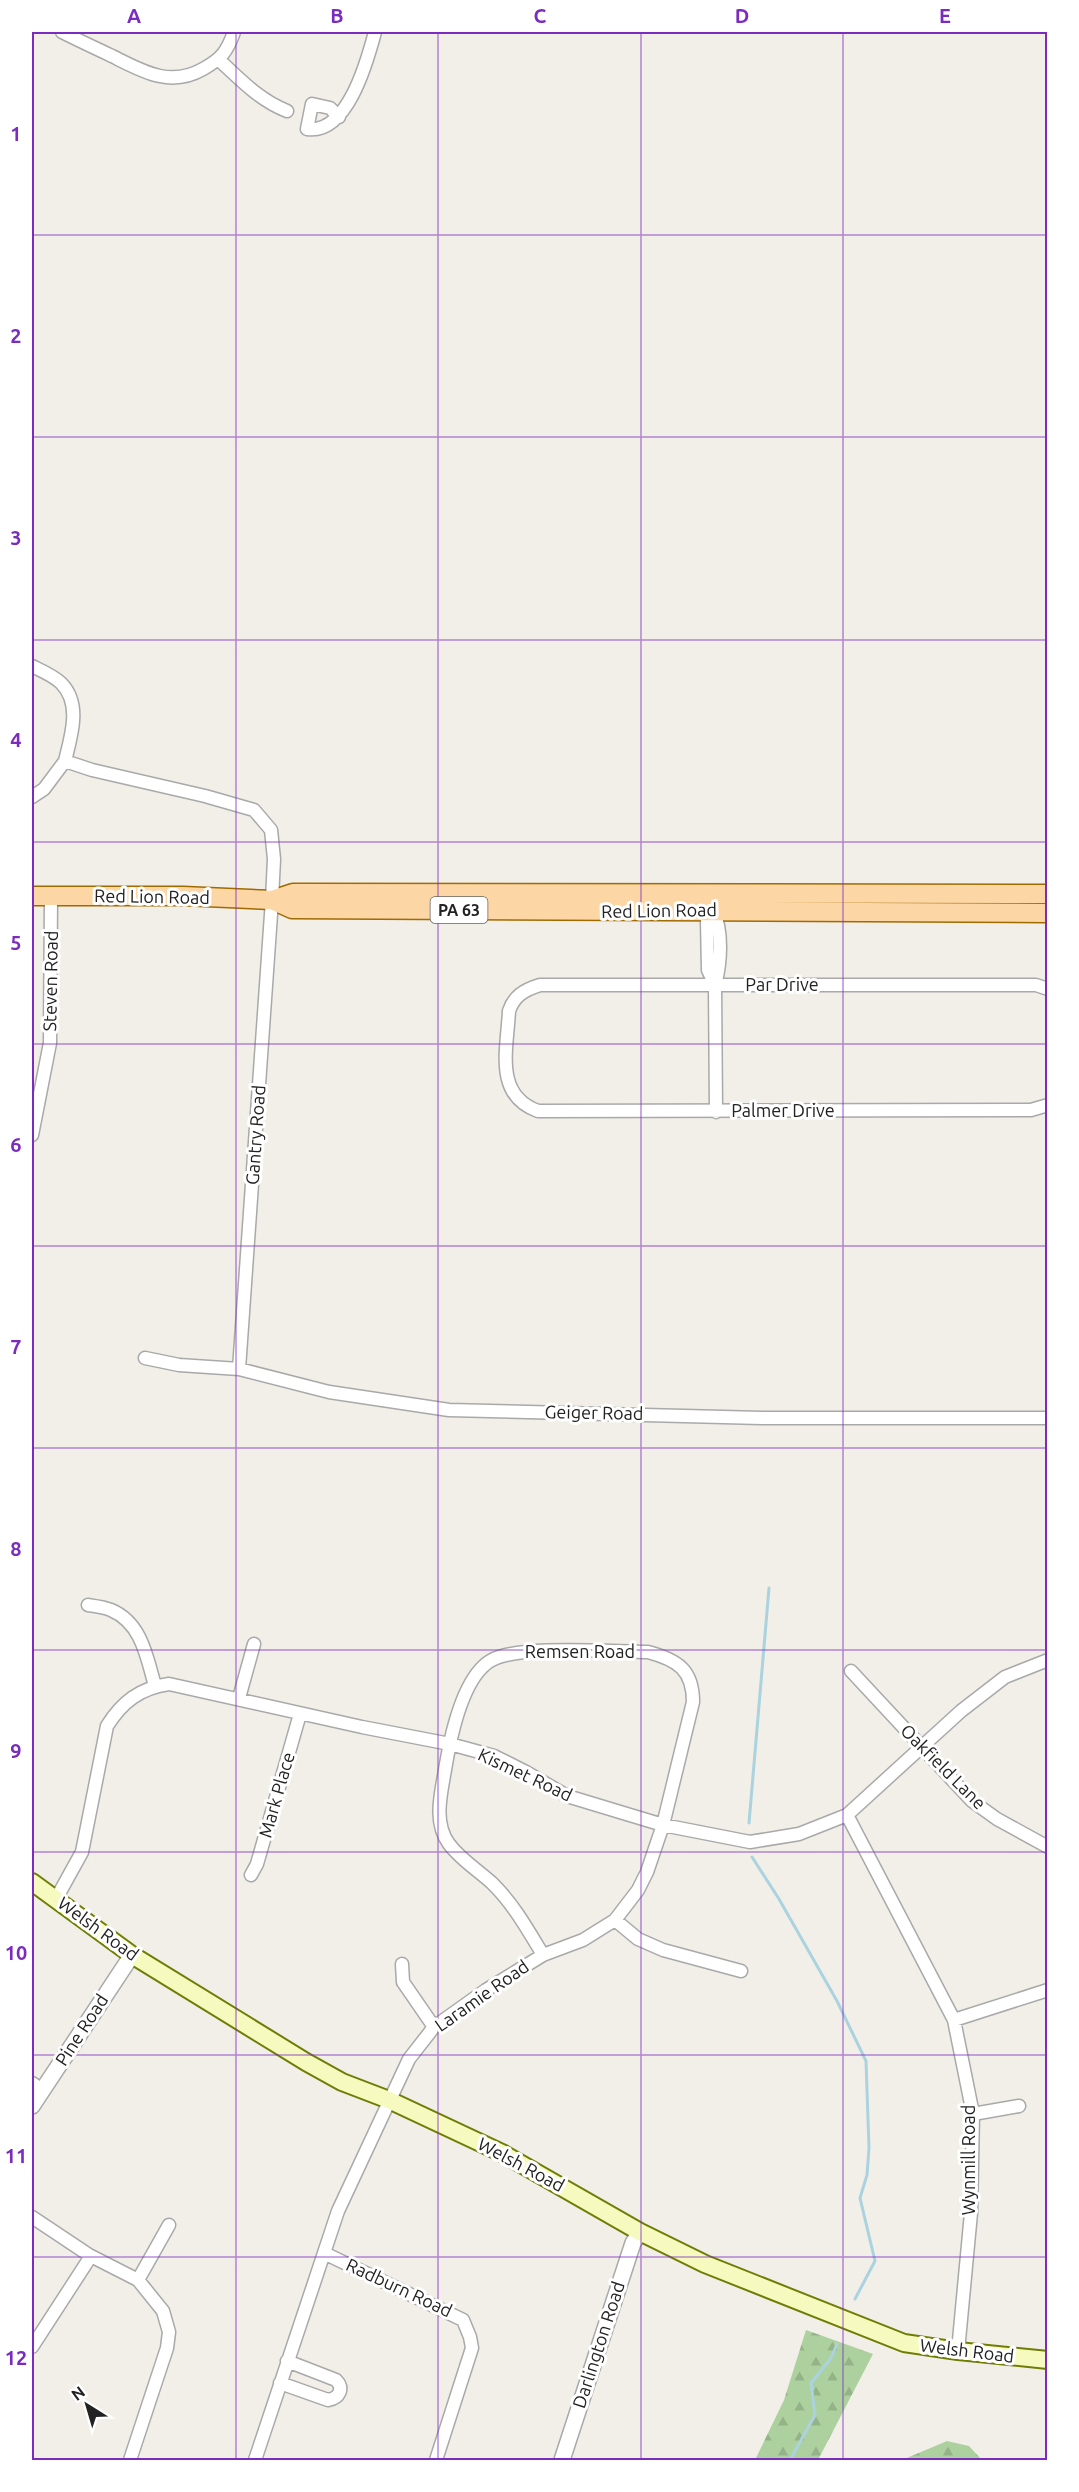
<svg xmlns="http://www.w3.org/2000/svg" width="1079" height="2492" font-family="Ubuntu,sans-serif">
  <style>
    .forest { fill: url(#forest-firs) }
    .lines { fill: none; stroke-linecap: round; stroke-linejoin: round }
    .stream { stroke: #aad3df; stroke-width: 3 }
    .minor-casing { stroke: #a9a9a9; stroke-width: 15 }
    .tertiary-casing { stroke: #a9a9a9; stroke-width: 18 }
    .secondary-casing { stroke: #707d05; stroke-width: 20 }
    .primary-casing { stroke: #a06b00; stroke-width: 21 }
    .minor { stroke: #fff; stroke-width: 12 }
    .tertiary { stroke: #fff; stroke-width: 15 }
    .secondary { stroke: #f7fabf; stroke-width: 16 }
    .primary { stroke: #fcd6a4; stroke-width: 18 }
    .grid { fill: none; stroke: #7b2cbf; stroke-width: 1.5; stroke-opacity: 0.55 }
    .labels { text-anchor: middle; stroke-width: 6; stroke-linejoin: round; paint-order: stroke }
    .shield { fill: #fff; stroke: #646464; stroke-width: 1.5 }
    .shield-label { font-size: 16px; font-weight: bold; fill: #222 }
    .street-label { font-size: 18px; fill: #222; stroke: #fff }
    .neatline { fill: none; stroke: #7b2cbf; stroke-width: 2 }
    .grid-label { font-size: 20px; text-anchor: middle; font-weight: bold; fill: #7b2cbf }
  </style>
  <defs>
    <pattern id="forest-firs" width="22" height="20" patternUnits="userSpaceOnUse" patternTransform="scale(1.5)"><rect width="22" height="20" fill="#add19e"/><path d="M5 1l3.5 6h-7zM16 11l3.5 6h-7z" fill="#95b388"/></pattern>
  </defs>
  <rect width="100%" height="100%" fill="#f2efe9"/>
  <path class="forest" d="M 806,2330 L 873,2354 L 818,2460 L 755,2460 L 784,2400 Z
    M 947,2441 L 969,2446 L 982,2460 L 902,2460 Z"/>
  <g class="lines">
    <path class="stream" d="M 749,1823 L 769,1588
      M 752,1857 L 779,1899 L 837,2001 L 866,2061 L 869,2148 L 867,2175 L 860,2198 L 875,2261 L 855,2299
      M 790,2460 L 815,2415 L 811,2383 L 831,2358 L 837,2344"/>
    <defs>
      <path id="minor" d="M 62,32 C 78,40 95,48 112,56 C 142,71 170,88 203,69 C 221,59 227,52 234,32
        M 219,60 C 241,80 259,100 287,111
        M 339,117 L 330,108 L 312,104 L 307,129 C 347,135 367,62 375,32
        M 32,666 C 40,670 54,676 61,683 C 82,704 71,736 65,761
        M 32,797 L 44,789 L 65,761 L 92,770 L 205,796 L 254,810 L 271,830 L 274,859 L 272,900 L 239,1369
        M 713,905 L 707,921 L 708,970 L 715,985
        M 713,910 C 723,931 721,963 715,985 L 716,1112
        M 1048,989 L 1036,985 L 540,985 C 524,990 514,996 509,1011 C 507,1050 494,1095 538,1111 L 1031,1110 L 1048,1105
        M 32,1135 L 50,1043 L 51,896
        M 145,1358 L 179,1365 L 239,1369 L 329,1392 L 449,1410 L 762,1418 L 1048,1418
        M 88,1605 C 95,1606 104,1607 111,1610 C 142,1623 147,1658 155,1686
        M 851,1671 L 972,1801 L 997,1819 L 1048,1847
        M 239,1698 L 254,1644
        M 847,1815 L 954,2020 L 973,2114 L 971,2213 L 958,2351
        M 251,1875 L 257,1864 L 300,1714
        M 56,1899 L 82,1852 L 107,1726 C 122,1702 140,1688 169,1684 L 362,1727 L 450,1744 L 494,1756 L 526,1772 L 567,1796 L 663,1825 L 750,1842 L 799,1834 L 847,1815 L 961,1711 L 1005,1677 L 1048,1660
        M 615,1920 L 638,1939 L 663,1950 L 741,1971
        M 402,1964 L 403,1982 L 434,2027
        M 954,2020 L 1048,1990
        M 32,2083 L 42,2090
        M 973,2114 L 1019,2106
        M 32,2217 L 89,2255 L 138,2280 L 163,2311 L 169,2332 L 167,2348 L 130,2460
        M 324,2253 L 463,2320 L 470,2337 L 472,2348 L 436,2460
        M 138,2280 L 169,2225
        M 32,2347 L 91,2256
        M 280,2383 L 328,2400 C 340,2398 344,2388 336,2380 L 287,2361
        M 255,2460 L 338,2211 L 409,2059 L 434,2027 L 486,1990 L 543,1955 L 583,1940 L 615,1920 L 638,1890 L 647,1872 L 663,1825 L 693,1702 C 693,1670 678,1660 648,1652 C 613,1652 517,1644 490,1661 C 463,1678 451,1735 446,1764 C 442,1790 432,1821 449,1844 C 461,1860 479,1871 493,1884 C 514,1905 528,1930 543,1955"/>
      <path id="tertiary" d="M 32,2106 L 132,1955
        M 562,2460 L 633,2243 L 640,2232"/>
      <path id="secondary" d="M 32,1882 L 132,1955 L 306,2062 L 342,2082 L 389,2100 L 502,2153 L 640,2232 L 705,2264 L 904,2343 L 958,2351 L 1048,2360"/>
      <path id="primary" d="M 32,896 L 183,896 L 272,900 L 292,909 L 1048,913
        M 272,900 L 293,893 L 1048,894"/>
    </defs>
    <use href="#minor" class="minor-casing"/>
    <use href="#tertiary" class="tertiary-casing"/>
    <use href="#secondary" class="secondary-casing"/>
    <use href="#primary" class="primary-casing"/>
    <use href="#minor" class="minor"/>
    <use href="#tertiary" class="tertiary"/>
    <use href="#secondary" class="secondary"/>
    <use href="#primary" class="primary"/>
  </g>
  <path class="grid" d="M 236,32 L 236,2460M 438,32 L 438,2460M 641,32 L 641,2460M 843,32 L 843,2460M 32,235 L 1048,235M 32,437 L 1048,437M 32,640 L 1048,640M 32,842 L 1048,842M 32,1044 L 1048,1044M 32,1246 L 1048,1246M 32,1448 L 1048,1448M 32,1650 L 1048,1650M 32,1852 L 1048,1852M 32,2055 L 1048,2055M 32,2257 L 1048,2257"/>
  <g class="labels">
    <rect class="shield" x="430.5" y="897" width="57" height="26" rx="4.5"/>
    <g class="shield-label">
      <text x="459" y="916">PA 63</text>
    </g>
    <g class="street-label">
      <text transform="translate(152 897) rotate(1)" y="6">Red Lion Road</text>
      <text transform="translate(659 911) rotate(-1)" y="6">Red Lion Road</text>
      <text transform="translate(51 981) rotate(-89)" y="6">Steven Road</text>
      <text x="782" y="991">Par Drive</text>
      <text x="783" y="1117">Palmer Drive</text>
      <text transform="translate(256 1135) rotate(-86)" y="6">Gantry Road</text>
      <text transform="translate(594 1413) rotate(1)" y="6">Geiger Road</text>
      <text x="580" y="1658">Remsen Road</text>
      <text transform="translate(943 1767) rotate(45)" y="6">Oakfield Lane</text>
      <text transform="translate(525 1775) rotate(25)" y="6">Kismet Road</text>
      <text transform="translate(277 1795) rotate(-74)" y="6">Mark Place</text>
      <text transform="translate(98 1929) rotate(36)" y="6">Welsh Road</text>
      <text transform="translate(482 1996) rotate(-35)" y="6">Laramie Road</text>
      <text transform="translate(82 2030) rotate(-57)" y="6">Pine Road</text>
      <text transform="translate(969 2160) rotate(-90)" y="6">Wynmill Road</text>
      <text transform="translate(521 2165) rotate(28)" y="6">Welsh Road</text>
      <text transform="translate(399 2288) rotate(25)" y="6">Radburn Road</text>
      <text transform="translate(599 2345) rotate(-72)" y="6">Darlington Road</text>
      <text transform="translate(967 2351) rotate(7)" y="6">Welsh Road</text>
    </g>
  </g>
  <rect width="1079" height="2492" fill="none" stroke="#ffffff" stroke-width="66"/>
  <g transform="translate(87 2405) rotate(323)" stroke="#ffffff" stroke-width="4.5" paint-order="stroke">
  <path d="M0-4.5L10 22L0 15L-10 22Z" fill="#222222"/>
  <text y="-9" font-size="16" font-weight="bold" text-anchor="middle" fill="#222222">N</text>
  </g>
  <rect x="33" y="33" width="1013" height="2426" class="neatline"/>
  <g class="grid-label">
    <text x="134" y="23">A</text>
    <text x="337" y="23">B</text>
    <text x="540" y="23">C</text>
    <text x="742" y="23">D</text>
    <text x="945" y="23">E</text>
    <text x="16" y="141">1</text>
    <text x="16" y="343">2</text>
    <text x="16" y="545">3</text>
    <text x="16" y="747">4</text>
    <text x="16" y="950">5</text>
    <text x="16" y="1152">6</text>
    <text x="16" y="1354">7</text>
    <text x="16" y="1556">8</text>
    <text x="16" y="1758">9</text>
    <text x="16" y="1960">10</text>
    <text x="16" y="2163">11</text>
    <text x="16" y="2365">12</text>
  </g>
</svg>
